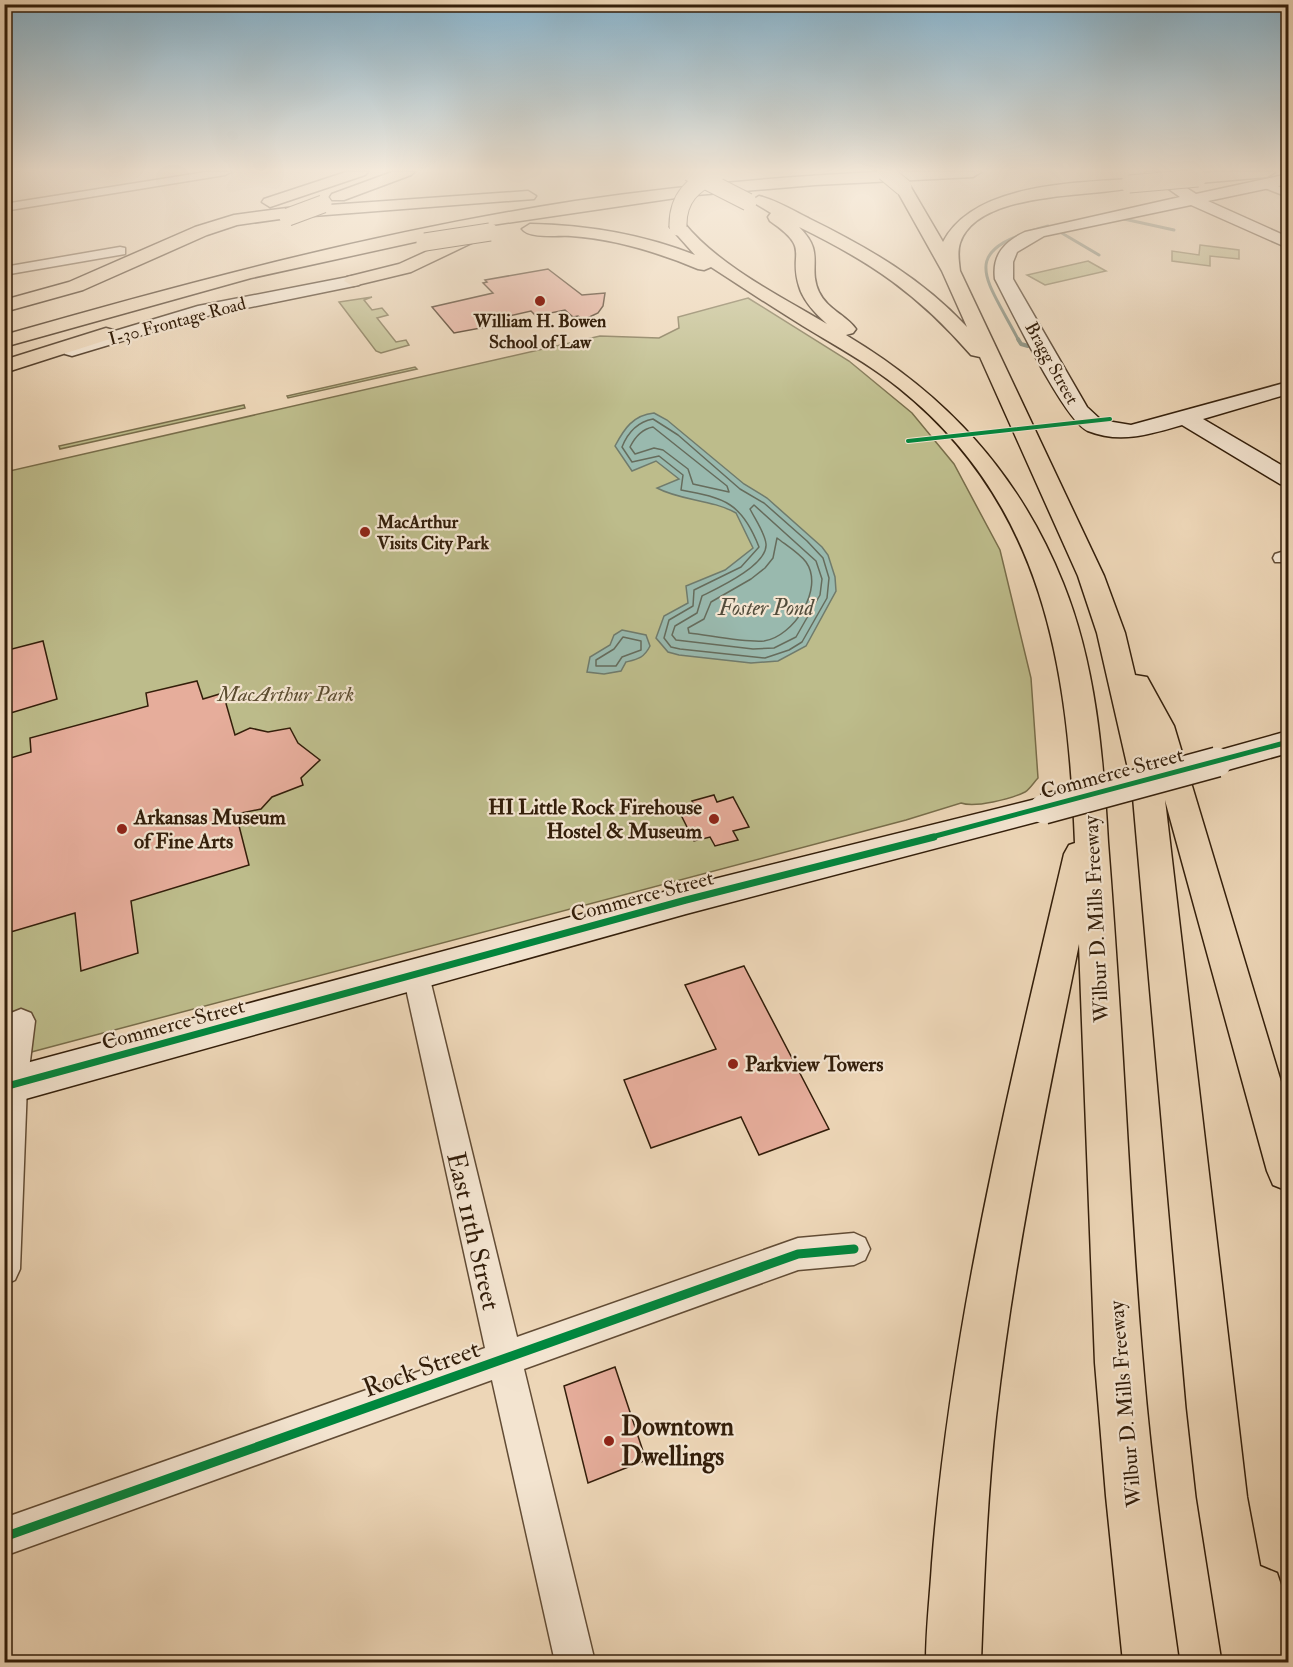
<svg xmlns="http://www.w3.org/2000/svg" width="1293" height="1667" font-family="'IM FELL Double Pica',serif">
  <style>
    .green { fill: #bdbc8b; stroke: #786d4a; stroke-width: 1.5 }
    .water { fill: #99b9ae; stroke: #707b6c; stroke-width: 1.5 }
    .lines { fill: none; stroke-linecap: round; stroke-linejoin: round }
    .shore { stroke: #666c5c; stroke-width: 1.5 }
    .stream-far1 { stroke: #707b6c; stroke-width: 3 }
    .stream { stroke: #707b6c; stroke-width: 4 }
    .building { fill: #e6ad9b; stroke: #331e0a; stroke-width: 1.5 }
    .street-casing { stroke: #624c35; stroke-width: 3 }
    .secondary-casing { stroke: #331e0a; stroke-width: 3 }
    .highway-casing { stroke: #331e0a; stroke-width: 3 }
    .street { fill: #f3e4d0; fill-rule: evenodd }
    .secondary { fill: #f3e4d0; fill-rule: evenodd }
    .highway { fill: #edd6b7; fill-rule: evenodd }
    .secondary-bridge-casing { stroke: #331e0a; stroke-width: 32; stroke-linecap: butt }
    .highway-bridge-casing { stroke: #331e0a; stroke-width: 19; stroke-linecap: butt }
    .secondary-bridge { stroke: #f3e4d0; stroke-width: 29 }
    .highway-bridge { stroke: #edd6b7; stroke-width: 17 }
    .cycleway-far3-casing { stroke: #f3e4d0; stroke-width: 6 }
    .cycleway-far2-casing { stroke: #f3e4d0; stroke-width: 8 }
    .cycleway-far1-casing { stroke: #f3e4d0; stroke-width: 10 }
    .cycleway-casing { stroke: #f3e4d0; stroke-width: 13 }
    .cycleway-far3 { stroke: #00873e; stroke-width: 4 }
    .cycleway-far2 { stroke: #00873e; stroke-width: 5 }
    .cycleway-far1 { stroke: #00873e; stroke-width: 7 }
    .cycleway { stroke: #00873e; stroke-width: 9 }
    .poi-dot { fill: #8f2418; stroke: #f3e4d0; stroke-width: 2 }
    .labels { text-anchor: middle; stroke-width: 4.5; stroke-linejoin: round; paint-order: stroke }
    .far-street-label { font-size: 18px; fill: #331e0a; stroke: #f3e4d0 }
    .far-poi-label { font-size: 18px; font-weight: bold; fill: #331e0a; stroke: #f3e4d0 }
    .park-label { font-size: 21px; font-style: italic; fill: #5c4d31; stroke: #f3e4d0 }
    .street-label { font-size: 21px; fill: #331e0a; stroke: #f3e4d0 }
    .poi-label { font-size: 21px; font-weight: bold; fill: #331e0a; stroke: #f3e4d0; text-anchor: start }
    .water-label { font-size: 22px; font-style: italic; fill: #524c3b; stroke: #f3e4d0 }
    .near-street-label { font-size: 26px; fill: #331e0a; stroke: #f3e4d0 }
    .near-poi-label { font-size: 26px; font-weight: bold; fill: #331e0a; stroke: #f3e4d0; text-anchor: start }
  </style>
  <rect width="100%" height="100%" fill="#edd6b7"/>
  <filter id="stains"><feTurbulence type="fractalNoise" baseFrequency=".00333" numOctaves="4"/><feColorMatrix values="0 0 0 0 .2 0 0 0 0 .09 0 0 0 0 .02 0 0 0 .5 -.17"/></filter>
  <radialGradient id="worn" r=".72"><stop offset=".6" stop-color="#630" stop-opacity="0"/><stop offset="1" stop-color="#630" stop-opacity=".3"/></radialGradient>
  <path class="green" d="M 1200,245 L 1239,250 L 1239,259 L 1210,256 L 1210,266 L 1172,261 L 1172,251 L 1199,255 Z
    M 1088,261 L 1106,271 L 1045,285 L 1027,275 Z
    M 372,297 L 364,300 L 372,310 L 382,308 L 388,315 L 377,318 L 396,342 L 406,340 L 409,345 L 381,353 L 376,351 L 339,302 Z
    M 748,298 L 849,361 L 912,413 L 954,464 L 1000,550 L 1031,678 L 1038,778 C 1034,782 1030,789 1025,792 C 1011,799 975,808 961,803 L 906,820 L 5,1059 L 5,472 L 600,336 L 659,338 L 679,328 L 678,317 Z
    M 415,367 L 417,369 L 288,398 L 287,396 Z
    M 244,405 L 245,408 L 60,449 L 59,446 Z"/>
  <path class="water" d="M 654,413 L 667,420 L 744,484 L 767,498 L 822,547 L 828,555 L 835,577 L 836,591 L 806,646 L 778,661 L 751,663 L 679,655 L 668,652 L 656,638 L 664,616 L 688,603 L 686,586 L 725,570 L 753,548 L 736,513 C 711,499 681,501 657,488 L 679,479 L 656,461 L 632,471 L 615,446 C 624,429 633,415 654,413 Z
    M 622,630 L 646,635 L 650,646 C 644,658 638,659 626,662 L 621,671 L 604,674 L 587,672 L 590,657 L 610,645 L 614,635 Z"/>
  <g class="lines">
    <path class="shore" d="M 653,419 L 678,435 L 740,489 L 764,503 L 807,541 L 823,558 L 829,578 L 827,598 L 802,642 L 789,650 L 765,658 L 680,649 L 671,647 L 664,638 L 669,620 L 693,606 L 694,590 L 741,567 L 759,547 C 742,503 725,498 681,490 L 683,475 L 659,456 L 632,462 L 622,447 C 628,432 637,422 653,419 Z
      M 653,427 L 727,486 L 729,492 L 693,484 L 688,469 L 663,450 L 654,448 L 635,454 L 630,447 C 635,437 642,429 653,427 Z
      M 754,505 L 816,561 L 822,579 L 820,595 L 796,637 L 774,648 L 753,649 L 676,640 L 672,635 L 675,626 L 697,613 L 702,596 C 718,588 768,565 766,544 C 765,533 755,519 750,509 Z
      M 777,538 C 786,545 799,553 806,562 C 825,589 793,637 764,641 C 746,643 708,635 689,633 L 688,628 L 704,619 L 711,602 L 751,579 L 765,568 L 773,558 Z
      M 623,637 L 641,641 L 641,650 L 622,657 L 616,666 L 596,666 L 596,660 L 614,649 Z"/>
    <path class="stream-far1" d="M 1124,219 L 1174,230
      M 1060,232 L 1099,255
      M 1019,341 C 984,274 956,251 1048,226"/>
    <path class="stream" d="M 1018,339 L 1021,344 L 1028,346"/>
  </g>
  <path class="building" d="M 548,269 L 582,295 L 605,293 L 603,306 L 598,313 L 583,320 L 578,316 L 573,317 L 565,310 L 536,316 L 531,311 L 482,322 L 486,327 L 454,333 L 432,307 L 493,293 L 483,283 L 487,282 L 485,280 Z
    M 43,641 L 57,699 L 4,715 L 4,651 Z
    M 197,681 L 203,699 L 223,693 L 235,735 L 250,728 L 268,732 L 290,728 L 298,743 L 320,760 L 301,778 L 303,785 L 272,797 L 261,809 L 236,814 L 249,865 L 131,901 L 138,953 L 81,971 L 75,913 L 4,934 L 7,759 L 31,752 L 30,738 L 148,706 L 146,693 Z
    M 714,795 L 717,802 L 733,797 L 749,827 L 733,831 L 738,840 L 715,846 L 710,837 L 694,841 L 679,811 L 695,807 L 692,801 Z
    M 744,966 L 829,1129 L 759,1155 L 741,1117 L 651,1148 L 624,1080 L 716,1049 L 685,985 Z
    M 615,1367 L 646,1460 L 588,1483 L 564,1386 Z"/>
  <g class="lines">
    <defs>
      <path id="street" d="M 206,172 L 231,172 L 225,175 L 4,211 L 4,204 Z
        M 1257,181 L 1265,181 L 1288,190 L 1288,197 L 1257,185 Z
        M 120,247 L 125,248 L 125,254 L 4,275 L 4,267 Z
        M 1288,550 L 1288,562 L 1275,562 L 1273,558 L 1275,554 Z
        M 416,964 L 425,967 L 429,975 L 517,1337 L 798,1238 L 854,1233 L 865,1238 L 870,1249 L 865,1260 L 854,1265 L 798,1270 L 524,1369 L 595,1662 L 555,1662 L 492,1380 L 4,1556 L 4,1518 L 485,1348 L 403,975 L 407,967 Z
        M 21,1009 L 31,1013 L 35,1021 L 27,1085 L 20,1269 L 15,1280 L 4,1285 L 4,1041 L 11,1013 Z"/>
      <path id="secondary" d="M 1145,172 L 1162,172 L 1196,194 L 1288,174 L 1288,184 L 1208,201 L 1288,237 L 1288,248 L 1191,205 L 1044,236 L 1017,252 L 1013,262 L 1013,279 L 1087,407 L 1101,420 L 1131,425 L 1288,382 L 1288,394 L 1203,419 L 1288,469 L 1288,486 L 1280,484 L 1182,425 C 1151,434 1120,444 1088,431 C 1064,421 1010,307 995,279 C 992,255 1004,242 1025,232 L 1180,197 Z
        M 353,276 L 362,281 L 359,285 L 202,317 L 72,356 L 65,354 L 62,350 L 65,346 L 198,306 Z
        M 1288,731 L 1288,753 L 1217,773 L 1206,770 L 1201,762 L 1206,754 Z
        M 1044,797 L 1055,801 L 1060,809 L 1055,817 L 686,914 L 4,1105 L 4,1069 L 686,886 Z"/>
      <path id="highway" d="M 346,172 L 368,172 L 365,175 L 276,205 L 270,207 L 262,202 L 264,199 Z
        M 392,172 L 414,172 L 411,175 L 344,200 L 332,200 L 330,197 L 332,194 Z
        M 878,172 L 981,172 L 973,177 L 815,185 L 696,195 L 492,225 L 251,278 L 4,347 L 4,335 C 192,281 381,231 575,201 C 675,186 776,177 878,172 Z
        M 1217,172 L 1275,172 L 1267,177 L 1198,183 L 1190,178 L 1198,173 Z
        M 1129,179 L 1135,181 L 1137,184 L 1135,187 C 1092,198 978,190 960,243 C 957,252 959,262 960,271 L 1104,576 L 1125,633 L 1135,675 L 1147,677 L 1174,726 L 1288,1105 L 1288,1191 L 1273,1185 L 1267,1171 L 1165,800 L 1247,1497 L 1260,1566 L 1277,1573 L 1288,1606 L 1288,1662 L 1223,1662 L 1197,1497 L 1187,1408 L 1132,786 L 1097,633 L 1078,576 L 980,357 L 971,355 C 918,294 871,262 799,227 C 826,253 807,266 819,292 C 827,309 846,315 856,329 L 853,333 L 846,335 C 946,395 1019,473 1063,583 C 1096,665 1103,754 1108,842 C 1113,904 1117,966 1121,1028 C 1128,1140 1133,1252 1143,1364 C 1151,1463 1165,1563 1179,1662 L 1123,1662 L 1106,1496 L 1095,1363 L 1079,944 C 1047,1100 1014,1258 996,1417 C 987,1499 984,1580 981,1662 L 926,1662 C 926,1629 930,1596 932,1563 C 951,1323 1009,1088 1064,854 L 1069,845 L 1075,843 C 1068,668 1045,505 899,388 C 869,364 836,346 803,326 C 772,307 742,287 711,267 L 704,270 L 698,269 C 657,252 615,239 571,236 C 559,235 529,239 522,229 L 530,224 C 586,225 642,234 695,255 L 670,227 L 672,223 L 684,223 C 719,266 780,296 827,324 C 816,314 803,301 799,286 C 788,251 812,250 770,221 L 768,217 L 771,213 L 751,201 L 759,196 C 776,200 794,211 810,219 C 869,248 922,279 967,327 L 942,271 L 895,187 L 897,184 L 909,184 L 943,242 C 973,184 1072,183 1129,179 Z
        M 528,191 L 536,196 L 534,199 L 287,218 L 237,225 L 207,235 L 83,290 L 4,312 L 4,300 L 69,282 L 195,227 L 234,215 L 287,208 Z
        M 472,231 L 481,236 L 478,240 L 411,272 L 353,286 L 344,281 L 347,277 L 399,264 Z
        M 106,328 L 113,330 L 116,334 L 113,338 L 4,373 L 4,360 Z"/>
    </defs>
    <use href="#street" class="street-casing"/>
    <use href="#secondary" class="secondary-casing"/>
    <use href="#highway" class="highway-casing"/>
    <use href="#street" class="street"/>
    <use href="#secondary" class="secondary"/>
    <use href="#highway" class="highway"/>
    <defs>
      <path id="secondary-bridge" d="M 1044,809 L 1217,762"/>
      <path id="highway-bridge" d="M 689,172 L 748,202
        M 885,172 L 903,187
        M 1129,184 L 1198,178
        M 288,217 L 323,204
        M 678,227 C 677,198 693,184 718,172
        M 425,242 L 490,232"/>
    </defs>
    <use href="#secondary-bridge" class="secondary-bridge-casing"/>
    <use href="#highway-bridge" class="highway-bridge-casing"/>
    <use href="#secondary-bridge" class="secondary-bridge"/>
    <use href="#highway-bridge" class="highway-bridge"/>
    <defs>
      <path id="cycleway-far3" d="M 908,441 L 1110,419"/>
      <path id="cycleway-far2" d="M 928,838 L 1288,742"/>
      <path id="cycleway-far1" d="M 4,1087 L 686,900 L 934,837"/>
      <path id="cycleway" d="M 4,1537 L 798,1254 L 854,1249"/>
    </defs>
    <use href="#cycleway-far3" class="cycleway-far3-casing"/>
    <use href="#cycleway-far2" class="cycleway-far2-casing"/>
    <use href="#cycleway-far1" class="cycleway-far1-casing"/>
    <use href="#cycleway" class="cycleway-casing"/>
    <use href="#cycleway-far3" class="cycleway-far3"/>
    <use href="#cycleway-far2" class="cycleway-far2"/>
    <use href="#cycleway-far1" class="cycleway-far1"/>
    <use href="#cycleway" class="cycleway"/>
  </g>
  <linearGradient id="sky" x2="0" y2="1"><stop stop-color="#88b6d1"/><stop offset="0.42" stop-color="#f7eddf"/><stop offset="1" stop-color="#f7eddf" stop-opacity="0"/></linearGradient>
  <rect width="1293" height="405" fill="url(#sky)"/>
  <g class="poi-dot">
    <circle cx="540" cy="301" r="6"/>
    <circle cx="365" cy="532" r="6"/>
    <circle cx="714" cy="819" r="6"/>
    <circle cx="122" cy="829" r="6"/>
    <circle cx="733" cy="1064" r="6"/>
    <circle cx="609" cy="1441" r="6"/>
  </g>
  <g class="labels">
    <g class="far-street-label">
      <text transform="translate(177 321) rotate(-15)" y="6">I-30 Frontage Road</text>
      <text transform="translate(1052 363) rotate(61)" y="6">Bragg Street</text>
    </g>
    <g class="far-poi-label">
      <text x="540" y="327">William H. Bowen<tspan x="540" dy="21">School of Law</tspan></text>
      <text x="377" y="528" text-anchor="start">MacArthur<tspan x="377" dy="21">Visits City Park</tspan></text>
    </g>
    <g class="park-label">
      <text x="286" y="701">MacArthur Park</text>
    </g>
    <g class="street-label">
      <text transform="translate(1112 773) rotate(-15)" y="7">Commerce Street</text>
      <text transform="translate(642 896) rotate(-15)" y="7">Commerce Street</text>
      <text transform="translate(1096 919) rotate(-93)" y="7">Wilbur D. Mills Freeway</text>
      <text transform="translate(173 1024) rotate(-15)" y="7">Commerce Street</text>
      <text transform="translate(1125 1404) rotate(-95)" y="7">Wilbur D. Mills Freeway</text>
    </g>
    <g class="poi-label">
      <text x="702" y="814" text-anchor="end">HI Little Rock Firehouse<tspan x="702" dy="24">Hostel &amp; Museum</tspan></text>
      <text x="134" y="824">Arkansas Museum<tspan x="134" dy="24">of Fine Arts</tspan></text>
      <text x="745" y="1071">Parkview Towers</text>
    </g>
    <g class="water-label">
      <text x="766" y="615">Foster Pond</text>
    </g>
    <g class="near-street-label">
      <text transform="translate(474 1231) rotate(77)" y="9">East 11th Street</text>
      <text transform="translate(421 1368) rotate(-20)" y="9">Rock Street</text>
    </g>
    <g class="near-poi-label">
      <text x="621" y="1435">Downtown<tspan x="621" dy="30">Dwellings</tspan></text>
    </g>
  </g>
  <rect width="1293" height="1667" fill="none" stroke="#edd6b7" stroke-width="24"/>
  <rect x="6" y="6" width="1281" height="1655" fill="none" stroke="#331e0a" stroke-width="3"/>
  <rect x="12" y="12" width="1269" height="1643" fill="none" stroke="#331e0a" stroke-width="1.5"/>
  <rect width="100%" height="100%" filter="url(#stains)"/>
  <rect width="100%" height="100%" fill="url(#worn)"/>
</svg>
